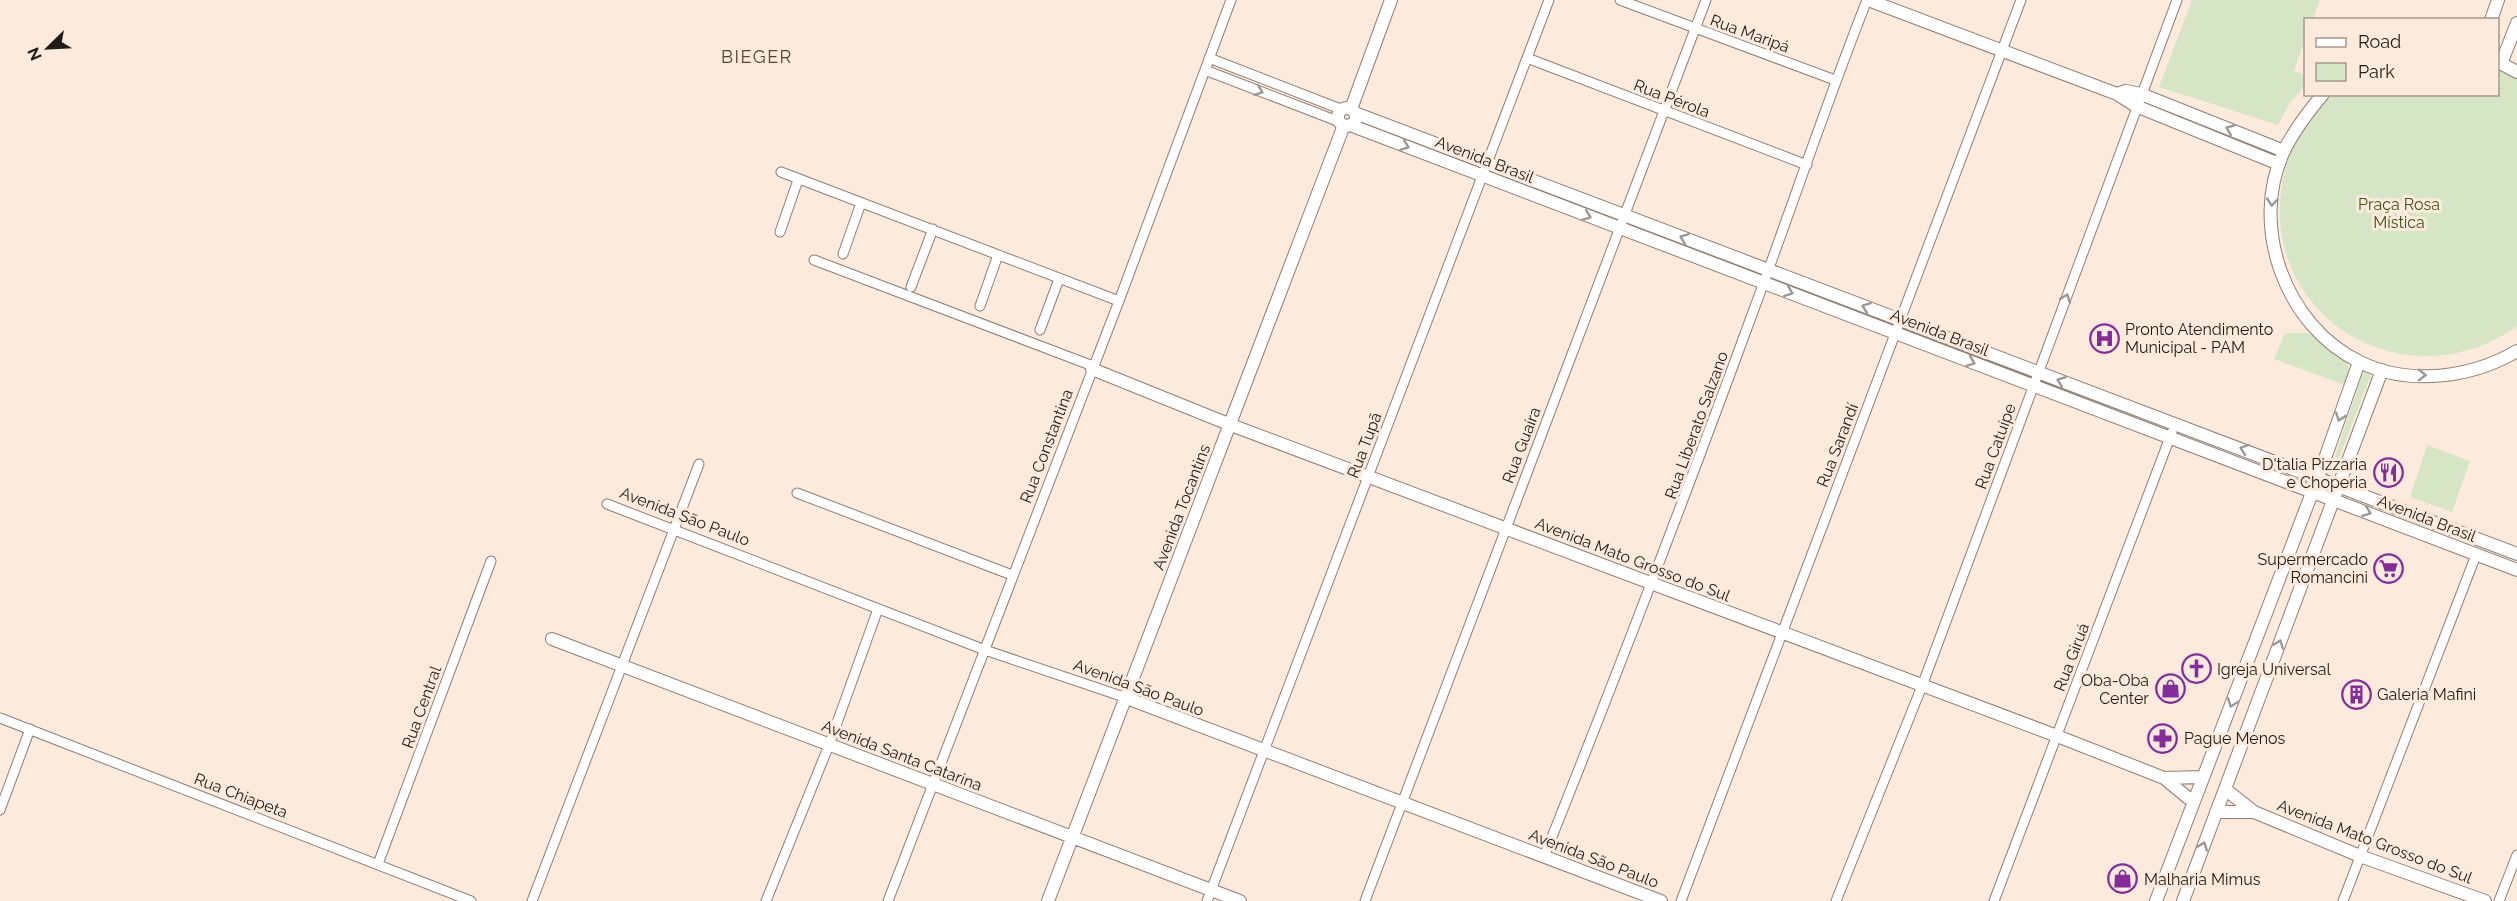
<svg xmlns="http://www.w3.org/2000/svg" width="2517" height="901" font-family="Raleway,sans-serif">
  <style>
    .green { fill: #d5e5c5 }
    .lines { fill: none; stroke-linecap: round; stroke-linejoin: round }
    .street-casing { stroke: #8f7f73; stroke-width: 11 }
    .secondary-casing { stroke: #8f7f73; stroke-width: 14 }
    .street { stroke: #fff; stroke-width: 9 }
    .secondary { stroke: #fff; stroke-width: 12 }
    .oneway { stroke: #9b9896 }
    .labels { text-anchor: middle; stroke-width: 6; stroke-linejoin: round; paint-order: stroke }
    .street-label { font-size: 16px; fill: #211b16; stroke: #fcebdd }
    .park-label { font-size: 16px; fill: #3c541c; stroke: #fcebdd }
    .poi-label { font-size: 16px; fill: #211b16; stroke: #fcebdd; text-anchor: start }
    .neighbourhood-label { font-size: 18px; letter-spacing: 1.5px; fill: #524439; stroke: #fcebdd }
  </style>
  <rect width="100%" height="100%" fill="#fcebdd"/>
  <path class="green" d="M 2192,0 L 2320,0 L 2313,19 L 2306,20 L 2305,40 L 2294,71 L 2305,75 L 2305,86 L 2289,104 L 2278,125 L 2159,87 Z
    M 2498,68 L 2517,77 L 2517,326 C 2427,392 2299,344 2281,232 C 2277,203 2283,174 2291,147 C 2296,132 2318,108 2327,95 L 2498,94 Z
    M 2285,333 L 2310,333 L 2342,355 L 2350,370 L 2345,385 L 2274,359 Z
    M 2364,369 L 2372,372 L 2339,458 L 2335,457 Z
    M 2427,445 L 2470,461 L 2452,512 L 2410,497 Z"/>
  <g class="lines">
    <defs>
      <path id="street" d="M 1620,0 L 1835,80
        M 1209,58 L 1343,110
        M 1527,58 L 1807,165
        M 1205,70 L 1340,122
        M 781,172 L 1119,301
        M 780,232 L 798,180
        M 843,254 L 861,203
        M 814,260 L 1093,366
        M 911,287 L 933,229
        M 980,306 L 998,255
        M 1040,330 L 1059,279
        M 797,493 L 1012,575
        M 607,504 L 985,650 L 1124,697
        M 0,718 L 471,901
        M 0,810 L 30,729
        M 1544,857 C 1615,679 1684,500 1750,320 C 1790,213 1825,106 1867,0
        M 378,864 L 491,561
        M 532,901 L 699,464
        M 766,901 L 829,745 L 878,609
        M 888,901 L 1119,301 L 1231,0
        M 1207,901 L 1549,0
        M 1365,901 L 1706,0
        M 1681,901 L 2021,0
        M 1836,901 L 1922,686 L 2177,0
        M 1994,901 L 2172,432
        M 2343,901 L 2476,555
        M 2499,901 L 2517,855"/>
      <path id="secondary" d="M 1868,0 L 2117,94 L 2136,106 L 2279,164
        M 2491,20 L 2498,0
        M 2498,62 L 2517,72
        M 2501,64 L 2517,23
        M 2117,94 L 2126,91 L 2141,94 L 2284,151
        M 2323,94 C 2308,112 2294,130 2284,151 C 2249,226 2285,326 2360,362 C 2409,386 2471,378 2517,351
        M1338 117a9 9 0 1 1 18 0a9 9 0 1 1-18 0Z
        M 1351,109 L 1391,0
        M 1355,113 L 2517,554
        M 1350,125 L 2517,570
        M 1092,369 L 1231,425 L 2057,736 L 2164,778 L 2193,802
        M 552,639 L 1240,901
        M 1124,697 L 1661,901
        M 2164,778 L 2203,777
        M 2225,789 L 2254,812 L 2360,856 L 2485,901
        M 2216,812 L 2254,812
        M 1048,901 L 1344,125
        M 2156,901 L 2323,464 L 2359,362
        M 2183,901 L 2382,370"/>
    </defs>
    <use href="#street" class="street-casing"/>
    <use href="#secondary" class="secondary-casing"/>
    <use href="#street" class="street"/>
    <use href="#secondary" class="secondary"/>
  </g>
  <defs><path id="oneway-chevron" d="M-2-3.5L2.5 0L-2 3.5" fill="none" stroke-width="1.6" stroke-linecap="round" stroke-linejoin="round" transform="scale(1.5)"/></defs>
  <g class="oneway">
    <use href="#oneway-chevron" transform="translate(1259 91) rotate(21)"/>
    <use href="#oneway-chevron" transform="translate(2230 129) rotate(-158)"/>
    <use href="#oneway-chevron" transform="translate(1405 146) rotate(21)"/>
    <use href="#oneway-chevron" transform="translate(2272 202) rotate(96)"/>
    <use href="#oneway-chevron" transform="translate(1587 216) rotate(21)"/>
    <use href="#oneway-chevron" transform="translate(1684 238) rotate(-159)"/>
    <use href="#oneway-chevron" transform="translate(1789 292) rotate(21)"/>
    <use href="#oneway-chevron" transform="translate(2066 298) rotate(-70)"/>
    <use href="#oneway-chevron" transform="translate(1866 307) rotate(-159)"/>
    <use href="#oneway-chevron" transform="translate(1971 362) rotate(21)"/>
    <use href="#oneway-chevron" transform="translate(2422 375) rotate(1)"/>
    <use href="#oneway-chevron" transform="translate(2061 381) rotate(-159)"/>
    <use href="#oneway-chevron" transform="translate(2340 417) rotate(109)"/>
    <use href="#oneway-chevron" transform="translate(2244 449) rotate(-160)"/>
    <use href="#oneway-chevron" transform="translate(2367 512) rotate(21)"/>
    <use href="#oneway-chevron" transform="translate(2279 644) rotate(-70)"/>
    <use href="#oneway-chevron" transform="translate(2232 703) rotate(111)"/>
    <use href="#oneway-chevron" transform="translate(2203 846) rotate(-70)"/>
  </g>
  <defs>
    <symbol id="hospital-ring" viewBox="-11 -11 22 22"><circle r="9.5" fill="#fcebdd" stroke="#842d9a" stroke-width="1.5"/><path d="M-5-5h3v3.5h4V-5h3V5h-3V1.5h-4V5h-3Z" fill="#842d9a"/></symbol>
    <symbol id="restaurant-ring" viewBox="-11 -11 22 22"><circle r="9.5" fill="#fcebdd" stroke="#842d9a" stroke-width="1.5"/><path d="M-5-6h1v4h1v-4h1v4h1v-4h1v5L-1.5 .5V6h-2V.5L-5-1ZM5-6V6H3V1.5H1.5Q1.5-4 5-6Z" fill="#842d9a"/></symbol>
    <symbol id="supermarket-ring" viewBox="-11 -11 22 22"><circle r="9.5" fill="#fcebdd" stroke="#842d9a" stroke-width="1.5"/><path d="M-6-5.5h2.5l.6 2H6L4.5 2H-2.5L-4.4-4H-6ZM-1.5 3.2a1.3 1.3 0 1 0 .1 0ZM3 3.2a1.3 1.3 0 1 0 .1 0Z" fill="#842d9a"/></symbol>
    <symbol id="church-ring" viewBox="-11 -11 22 22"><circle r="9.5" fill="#fcebdd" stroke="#842d9a" stroke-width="1.5"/><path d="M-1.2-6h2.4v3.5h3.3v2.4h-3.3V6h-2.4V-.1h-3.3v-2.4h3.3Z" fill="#842d9a"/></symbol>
    <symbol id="shop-ring" viewBox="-11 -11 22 22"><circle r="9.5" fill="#fcebdd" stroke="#842d9a" stroke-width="1.5"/><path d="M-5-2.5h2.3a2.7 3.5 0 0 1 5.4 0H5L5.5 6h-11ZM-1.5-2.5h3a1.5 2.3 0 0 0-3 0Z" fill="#842d9a"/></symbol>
    <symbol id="building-ring" viewBox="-11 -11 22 22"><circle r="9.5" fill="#fcebdd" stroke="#842d9a" stroke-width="1.5"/><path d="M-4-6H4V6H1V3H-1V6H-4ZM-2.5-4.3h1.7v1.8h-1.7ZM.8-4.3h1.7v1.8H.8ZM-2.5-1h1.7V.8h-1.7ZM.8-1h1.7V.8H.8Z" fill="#842d9a"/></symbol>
    <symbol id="pharmacy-ring" viewBox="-11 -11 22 22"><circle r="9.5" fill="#fcebdd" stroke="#842d9a" stroke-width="1.5"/><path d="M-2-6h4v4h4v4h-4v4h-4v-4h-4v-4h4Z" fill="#842d9a"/></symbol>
  </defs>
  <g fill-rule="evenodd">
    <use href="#hospital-ring" x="2088" y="322" width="33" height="33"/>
    <use href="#restaurant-ring" x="2372" y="456" width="33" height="33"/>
    <use href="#supermarket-ring" x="2372" y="552" width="33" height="33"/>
    <use href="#church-ring" x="2180" y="652" width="33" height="33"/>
    <use href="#shop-ring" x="2154" y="672" width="33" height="33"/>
    <use href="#building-ring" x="2340" y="678" width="33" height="33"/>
    <use href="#pharmacy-ring" x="2146" y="722" width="33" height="33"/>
    <use href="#shop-ring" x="2106" y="862" width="33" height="33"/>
  </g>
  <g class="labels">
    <g class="street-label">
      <text transform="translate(1750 33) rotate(20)" y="6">Rua Maripá</text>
      <text transform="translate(1672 98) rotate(21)" y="6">Rua Pérola</text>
      <text transform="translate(1485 159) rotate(21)" y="6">Avenida Brasil</text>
      <text transform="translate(1940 332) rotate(21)" y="6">Avenida Brasil</text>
      <text transform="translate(1696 425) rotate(-70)" y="6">Rua Liberato Salzano</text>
      <text transform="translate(1364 445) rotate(-69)" y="6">Rua Tupã</text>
      <text transform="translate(1521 445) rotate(-69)" y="6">Rua Guaíra</text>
      <text transform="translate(1837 445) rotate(-69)" y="6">Rua Sarandí</text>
      <text transform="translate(1046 446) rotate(-69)" y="6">Rua Constantina</text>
      <text transform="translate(1995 446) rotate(-70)" y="6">Rua Catuípe</text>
      <text transform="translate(1181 507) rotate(-69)" y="6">Avenida Tocantins</text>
      <text transform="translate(685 516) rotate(21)" y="6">Avenida São Paulo</text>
      <text transform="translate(2427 518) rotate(21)" y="6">Avenida Brasil</text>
      <text transform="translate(1633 559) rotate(21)" y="6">Avenida Mato Grosso do Sul</text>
      <text transform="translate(2071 657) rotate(-69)" y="6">Rua Giruá</text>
      <text transform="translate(1139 687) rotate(20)" y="6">Avenida São Paulo</text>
      <text transform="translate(421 707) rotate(-70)" y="6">Rua Central</text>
      <text transform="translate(902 755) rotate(21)" y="6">Avenida Santa Catarina</text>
      <text transform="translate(241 795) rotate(21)" y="6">Rua Chiapeta</text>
      <text transform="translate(2375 841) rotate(21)" y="6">Avenida Mato Grosso do Sul</text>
      <text transform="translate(1594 858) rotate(21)" y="6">Avenida São Paulo</text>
    </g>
    <g class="park-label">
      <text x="2399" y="210">Praça Rosa<tspan x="2399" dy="18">Mística</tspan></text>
    </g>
    <g class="poi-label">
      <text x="2125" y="335">Pronto Atendimento<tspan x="2125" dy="18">Municipal - PAM</tspan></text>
      <text x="2367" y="470" text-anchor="end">D'talia Pizzaria<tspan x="2367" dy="18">e Choperia</tspan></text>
      <text x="2368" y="565" text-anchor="end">Supermercado<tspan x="2368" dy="18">Romancini</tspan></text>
      <text x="2217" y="675">Igreja Universal</text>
      <text x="2149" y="686" text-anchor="end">Oba-Oba<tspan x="2149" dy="18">Center</tspan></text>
      <text x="2377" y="700">Galeria Mafini</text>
      <text x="2184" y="744">Pague Menos</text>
      <text x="2144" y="885">Malharia Mimus</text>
    </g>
    <g class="neighbourhood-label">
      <text x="757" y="63">BIEGER</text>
    </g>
  </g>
  <rect x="2304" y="18" width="195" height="78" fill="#fcebdd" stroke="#a4988d" stroke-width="1.5"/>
  <rect x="2316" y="38" width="30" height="9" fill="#ffffff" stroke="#a4988d" stroke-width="1.5"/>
  <text x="2358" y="48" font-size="18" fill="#211b16">Road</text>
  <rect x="2316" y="63" width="30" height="18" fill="#d5e5c5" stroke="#a4988d" stroke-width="1.5"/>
  <text x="2358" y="78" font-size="18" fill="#211b16">Park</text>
  <g transform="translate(48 48) rotate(246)" stroke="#fcebdd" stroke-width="4.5" paint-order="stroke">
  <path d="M0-4.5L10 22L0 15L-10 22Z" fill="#211b16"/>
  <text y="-9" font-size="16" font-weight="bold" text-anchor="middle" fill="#211b16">N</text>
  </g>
</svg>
